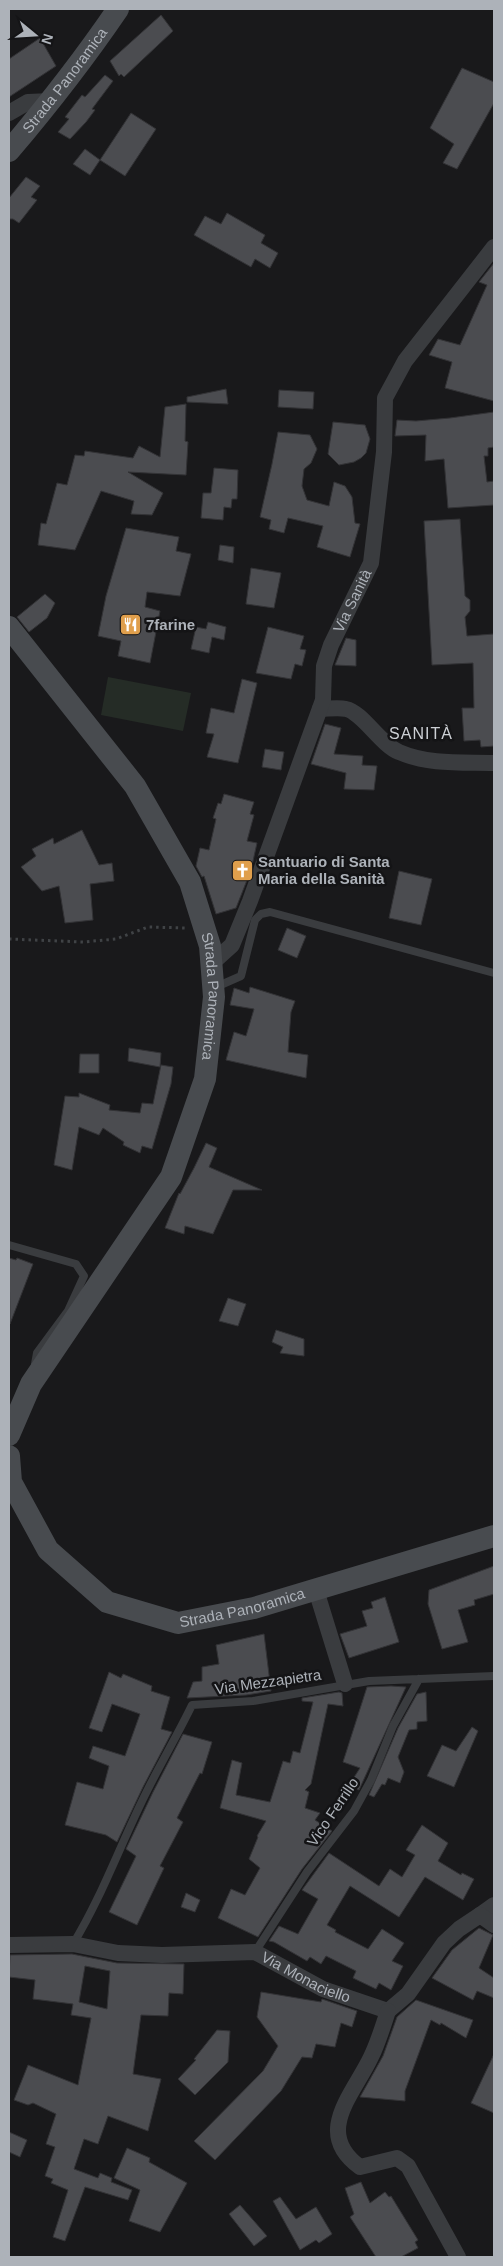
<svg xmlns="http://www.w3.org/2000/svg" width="503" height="2266" font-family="Helvetica,sans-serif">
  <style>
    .green { fill: #252c26 }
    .building { fill: #4b4c50; stroke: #333336; fill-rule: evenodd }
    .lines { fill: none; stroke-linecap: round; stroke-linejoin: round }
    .path { stroke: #404346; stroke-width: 3; stroke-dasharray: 2.5 4; stroke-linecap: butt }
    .service { stroke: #3a3c3f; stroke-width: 8 }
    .minor { stroke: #3a3c3f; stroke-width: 16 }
    .secondary { stroke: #484b4f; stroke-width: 22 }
    .labels { text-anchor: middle; stroke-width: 5; stroke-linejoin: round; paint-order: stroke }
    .street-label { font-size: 15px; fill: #adb2b9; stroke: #141416 }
    .poi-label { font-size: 15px; font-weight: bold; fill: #adb2b9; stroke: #141416; text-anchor: start }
    .neighbourhood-label { font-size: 16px; letter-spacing: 1px; fill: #cdd0d5; stroke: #141416 }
  </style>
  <rect width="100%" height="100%" fill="#19191b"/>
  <path class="green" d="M 108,677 L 191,693 L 183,731 L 101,715 Z"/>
  <path class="building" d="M 161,15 L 173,31 L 124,77 L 121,74 L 119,76 L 110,61 Z
    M 40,38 L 56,66 L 9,97 L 9,59 Z
    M 462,68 L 494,82 L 494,103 L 457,169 L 443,163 L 454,144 L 430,128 Z
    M 105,75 L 113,81 L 92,109 L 95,110 L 86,122 L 70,139 L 58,132 L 69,119 L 65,117 L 82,95 L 85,97 Z
    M 131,113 L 156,129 L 125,176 L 100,160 Z
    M 85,149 L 100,160 L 90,175 L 73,164 Z
    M 26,177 L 40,186 L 31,197 L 37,200 L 19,223 L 13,219 L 9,219 L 9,198 Z
    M 227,213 L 265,235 L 261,243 L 278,253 L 270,268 L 255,259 L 251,267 L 194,235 L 205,216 L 221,224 Z
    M 494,263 L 494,401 L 445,388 L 452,362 L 429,355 L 438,339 L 460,345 L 487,285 L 479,282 Z
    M 226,389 L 228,404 L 187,402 L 187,397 Z
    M 279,390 L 314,392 L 313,409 L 278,407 Z
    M 186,404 L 185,441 L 188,442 L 186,475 L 128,472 L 163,493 L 152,515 L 131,514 L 134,501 L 101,491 L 75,550 L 38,545 L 41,523 L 46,524 L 57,483 L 67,485 L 75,455 L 84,456 L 85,451 L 133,458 L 139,446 L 160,457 L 165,407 Z
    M 494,412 L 494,447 L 488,448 L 488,456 L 484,456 L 487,482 L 494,481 L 494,505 L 448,508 L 444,459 L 425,461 L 426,435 L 395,436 L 397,420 L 416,421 L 450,418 Z
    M 333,422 L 365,425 L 370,439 L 366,453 L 361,458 L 354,462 L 339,465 L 328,454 Z
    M 278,432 L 310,435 L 317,449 L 311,463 L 304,469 L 302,486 L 307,500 L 329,506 L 334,482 L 345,486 L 352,497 L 355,523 L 360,524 L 350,557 L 317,547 L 323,526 L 288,518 L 284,533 L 269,529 L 271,520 L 260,517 L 272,464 Z
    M 214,468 L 238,470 L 237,499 L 232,499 L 231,508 L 224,507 L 223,520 L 201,518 L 203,493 L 211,493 Z
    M 460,519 L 465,596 L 470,600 L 470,611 L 465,617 L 467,636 L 494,634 L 494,746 L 481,747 L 480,740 L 464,741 L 462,708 L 474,708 L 473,663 L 432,665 L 424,521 Z
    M 126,528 L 179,537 L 176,551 L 191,554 L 180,596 L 147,592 L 145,607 L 160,611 L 150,663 L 118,656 L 121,641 L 98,636 L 106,596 Z
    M 220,545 L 234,547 L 233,563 L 218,560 Z
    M 251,568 L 281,573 L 274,608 L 246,604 Z
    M 45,594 L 55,603 L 47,618 L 29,632 L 17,617 Z
    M 208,622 L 226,627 L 224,640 L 212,637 L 209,653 L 191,649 L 196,627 L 206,629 Z
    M 268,627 L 304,636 L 300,649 L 306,650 L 302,666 L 295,664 L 291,679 L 256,673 Z
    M 346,638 L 356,640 L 356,666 L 335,665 Z
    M 242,679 L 257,683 L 238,763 L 207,757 L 214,734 L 206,733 L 211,708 L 234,713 Z
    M 325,724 L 341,728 L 334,754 L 363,756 L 362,765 L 377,766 L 374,790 L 344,789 L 346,773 L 311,764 Z
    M 265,749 L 284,752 L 281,770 L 262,767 Z
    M 224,794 L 254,802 L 250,814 L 254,815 L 247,841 L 257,843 L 251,870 L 236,908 L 216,914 L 204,876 L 202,877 L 196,866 L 200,848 L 209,850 L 216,819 L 213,818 L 218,803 L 221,804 Z
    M 82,830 L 99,865 L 112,863 L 114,881 L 90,884 L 93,920 L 65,923 L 59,886 L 42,891 L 21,867 L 36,856 L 32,849 L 53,838 L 54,844 Z
    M 399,871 L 432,879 L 421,925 L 389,918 Z
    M 287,928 L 306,936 L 297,958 L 278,950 Z
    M 250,987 L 295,1001 L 291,1012 L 288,1052 L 308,1055 L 306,1078 L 226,1060 L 234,1032 L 246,1036 L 254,1009 L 230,1005 L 234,988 L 249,993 Z
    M 129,1048 L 161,1053 L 160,1067 L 128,1061 Z
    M 80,1054 L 99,1054 L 99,1073 L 79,1073 Z
    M 161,1065 L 173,1067 L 171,1084 L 152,1149 L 142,1146 L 140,1153 L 123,1145 L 124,1142 L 103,1128 L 99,1135 L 79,1127 L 72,1170 L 54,1165 L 65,1096 L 79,1097 L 79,1093 L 110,1105 L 109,1110 L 140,1113 L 142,1103 L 153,1104 Z
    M 206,1143 L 217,1148 L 209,1167 L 262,1190 L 233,1190 L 213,1234 L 185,1226 L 184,1234 L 165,1228 L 179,1193 L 180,1194 L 194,1168 Z
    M 9,1258 L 16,1260 L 17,1258 L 33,1264 L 10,1324 Z
    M 228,1298 L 246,1304 L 238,1326 L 219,1321 Z
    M 276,1330 L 304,1339 L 304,1356 L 280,1353 L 283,1347 L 272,1342 Z
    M 494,1566 L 494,1594 L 474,1600 L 475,1605 L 458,1610 L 468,1642 L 442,1649 L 428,1604 L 429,1590 Z
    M 385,1597 L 399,1642 L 349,1658 L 340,1634 L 367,1626 L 362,1611 L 373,1608 L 371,1602 Z
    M 264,1634 L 271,1691 L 246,1695 L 187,1698 L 193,1682 L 202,1681 L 202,1667 L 219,1664 L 216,1645 Z
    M 109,1672 L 121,1678 L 123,1674 L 152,1686 L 151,1691 L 170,1697 L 161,1729 L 172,1732 L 143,1787 L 117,1842 L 106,1835 L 65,1825 L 77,1782 L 103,1789 L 109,1766 L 89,1758 L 93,1746 L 125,1756 L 140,1714 L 112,1704 L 102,1732 L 89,1728 Z
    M 391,1686 L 406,1687 L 359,1790 L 349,1785 L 360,1768 L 343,1762 L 367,1687 Z
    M 339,1692 L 342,1693 L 343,1706 L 328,1704 L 311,1784 L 305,1790 L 309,1792 L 305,1808 L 320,1813 L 315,1820 L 332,1831 L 302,1869 L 258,1937 L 218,1918 L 231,1889 L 245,1895 L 260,1868 L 249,1859 L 258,1837 L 257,1836 L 266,1821 L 220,1808 L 232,1760 L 242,1763 L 236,1795 L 270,1802 L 283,1761 L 290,1763 L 293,1751 L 300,1753 L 313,1702 L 302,1701 L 302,1698 Z
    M 426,1692 L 427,1721 L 417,1722 L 417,1729 L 409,1730 L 398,1757 L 404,1772 L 400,1783 L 388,1778 L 385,1785 L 382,1784 L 374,1797 L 369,1795 L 398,1728 L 417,1694 Z
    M 472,1727 L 478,1731 L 454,1787 L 427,1776 L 442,1745 L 456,1751 Z
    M 183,1734 L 212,1742 L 202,1774 L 200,1773 L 177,1818 L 183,1822 L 160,1866 L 164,1868 L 137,1925 L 109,1912 L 136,1856 L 126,1849 L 153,1792 Z
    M 422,1825 L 448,1843 L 438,1861 L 461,1875 L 462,1873 L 474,1879 L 463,1900 L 425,1877 L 399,1917 L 350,1886 L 327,1925 L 336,1930 L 335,1932 L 368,1949 L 382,1929 L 404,1943 L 392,1961 L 403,1966 L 391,1990 L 379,1983 L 376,1989 L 353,1978 L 356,1971 L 326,1956 L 321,1964 L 310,1957 L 307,1961 L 274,1942 L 269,1941 L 279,1926 L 298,1934 L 318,1899 L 302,1890 L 329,1853 L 379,1886 L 390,1869 L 402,1877 L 415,1855 L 406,1850 Z
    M 186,1893 L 200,1900 L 195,1912 L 181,1907 Z
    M 479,1928 L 493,1935 L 479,1968 L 494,1978 L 494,1998 L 477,1991 L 473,2000 L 432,1978 L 452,1950 Z
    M 72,1954 L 117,1963 L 184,1964 L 183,1994 L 169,1993 L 168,2016 L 141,2015 L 133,2074 L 161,2079 L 148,2131 L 108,2116 L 98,2144 L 84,2139 L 74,2169 L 98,2178 L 100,2173 L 112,2178 L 111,2182 L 132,2190 L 128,2200 L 85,2187 L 65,2241 L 53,2237 L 68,2190 L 51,2183 L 53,2179 L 45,2176 L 55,2147 L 46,2144 L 56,2114 L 33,2103 L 28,2105 L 14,2100 L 28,2065 L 78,2085 L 91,2018 L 71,2015 L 73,2004 L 33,1999 L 35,1980 L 9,1977 L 10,1955 ZM 85,1966 L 110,1971 L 107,2009 L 79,2002 Z
    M 261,1992 L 321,2002 L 322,1999 L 357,2011 L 352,2027 L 341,2023 L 335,2047 L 316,2044 L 312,2058 L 302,2057 L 281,2091 L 215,2160 L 194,2141 L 263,2071 L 278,2046 L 257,2017 Z
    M 416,2000 L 473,2020 L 466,2038 L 441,2023 L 440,2025 L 431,2020 L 405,2091 L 405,2101 L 360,2097 L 383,2056 L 397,2017 Z
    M 217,2030 L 230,2031 L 228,2062 L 195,2095 L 178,2079 L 196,2060 L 194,2059 Z
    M 494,2054 L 494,2113 L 471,2103 Z
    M 9,2132 L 27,2140 L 20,2157 L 9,2152 Z
    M 127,2148 L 150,2158 L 149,2162 L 187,2183 L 160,2232 L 129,2221 L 140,2190 L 114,2178 Z
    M 361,2182 L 370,2203 L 385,2192 L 389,2197 L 391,2196 L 418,2240 L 415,2242 L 418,2248 L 401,2257 L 376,2257 L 350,2217 L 354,2214 L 345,2188 Z
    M 280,2197 L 296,2219 L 316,2207 L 332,2234 L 319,2243 L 316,2240 L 300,2250 L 273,2201 Z
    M 240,2205 L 267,2236 L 254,2246 L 229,2214 Z"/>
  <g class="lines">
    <path class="path" d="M 9,939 L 83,942 L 116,939 L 148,927 L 186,928"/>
    <path class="service" d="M 216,987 L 241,976 L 255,920 L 261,914 L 270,912 L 494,973
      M 9,1245 L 76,1264 L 84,1276 L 68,1311 L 37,1353 L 35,1364
      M 73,1944 C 103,1895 122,1840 148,1789 C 162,1761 178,1734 192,1705 L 253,1701 L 369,1681 L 494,1676
      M 255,1952 L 307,1872 L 354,1811 L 371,1780 L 393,1726 L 419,1679"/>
    <g class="minor">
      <path d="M 9,113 L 28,102 L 51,101"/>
      <path d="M 320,709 C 328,709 338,707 346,709 C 362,712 381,745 399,752 C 429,765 463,762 494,763"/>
      <path id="s1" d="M 211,964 L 232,945 L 250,901 L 323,700 L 324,666 L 331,645 L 371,563 L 384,452 L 385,398 L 405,361 L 494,247"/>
      <path d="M 316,1590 L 345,1684"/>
      <path d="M 480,1915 L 494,1905"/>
      <path id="s2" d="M 9,1945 L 73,1944 L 118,1953 L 162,1955 L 255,1952 L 323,1989 L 388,2011 L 408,1994 L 444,1943 L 459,1929 L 480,1915 L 494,1925"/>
      <path d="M 388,2011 C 383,2026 378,2043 371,2057 C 353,2095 313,2133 360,2167 L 397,2158 L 408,2166 L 458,2257"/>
    </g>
    <g class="secondary">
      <path id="s3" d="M 9,151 C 48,105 84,59 118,9"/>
      <path id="s4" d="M 9,627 L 135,786 L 190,882 L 210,946 L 214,997 L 205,1079 L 171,1177 L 31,1384 L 9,1435"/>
      <path id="s5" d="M 9,1456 L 11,1482 L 48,1550 L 107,1602 L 178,1623 L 254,1608 L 494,1536"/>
    </g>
  </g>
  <defs>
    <symbol id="restaurant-square" viewBox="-11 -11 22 22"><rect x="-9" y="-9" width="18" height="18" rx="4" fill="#e09f4c" stroke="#141416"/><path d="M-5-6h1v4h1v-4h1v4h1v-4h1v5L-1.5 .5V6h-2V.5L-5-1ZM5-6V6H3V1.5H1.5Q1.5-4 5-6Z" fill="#fff"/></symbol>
    <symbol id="church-square" viewBox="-11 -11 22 22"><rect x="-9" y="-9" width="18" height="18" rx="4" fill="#e09f4c" stroke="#141416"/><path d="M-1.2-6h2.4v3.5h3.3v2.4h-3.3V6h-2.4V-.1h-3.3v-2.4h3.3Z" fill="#fff"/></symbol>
  </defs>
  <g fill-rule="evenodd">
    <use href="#restaurant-square" x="118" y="612" width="25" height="25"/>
    <use href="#church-square" x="230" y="858" width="25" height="25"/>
  </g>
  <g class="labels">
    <g class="street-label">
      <text dy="5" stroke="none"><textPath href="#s3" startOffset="90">Strada Panoramica</textPath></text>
      <text dy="5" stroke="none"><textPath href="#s1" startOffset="395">Via Sanità</textPath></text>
      <text dy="5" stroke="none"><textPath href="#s4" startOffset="431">Strada Panoramica</textPath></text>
      <text dy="5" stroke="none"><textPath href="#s5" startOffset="322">Strada Panoramica</textPath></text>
      <text transform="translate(268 1682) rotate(-8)" y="5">Via Mezzapietra</text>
      <text transform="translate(333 1812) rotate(-56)" y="5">Vico Ferrillo</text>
      <text dy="5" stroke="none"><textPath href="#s2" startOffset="304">Via Monaciello</textPath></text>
    </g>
    <g class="poi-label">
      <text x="146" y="630">7farine</text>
      <text x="258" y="867">Santuario di Santa<tspan x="258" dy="17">Maria della Sanità</tspan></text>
    </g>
    <g class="neighbourhood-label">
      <text x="421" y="739">SANITÀ</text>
    </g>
  </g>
  <rect width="503" height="2266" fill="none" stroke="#adb2b9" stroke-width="20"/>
  <g transform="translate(35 35) rotate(108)" stroke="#141416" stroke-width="4" paint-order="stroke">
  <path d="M0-4L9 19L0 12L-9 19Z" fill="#adb2b9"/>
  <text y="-8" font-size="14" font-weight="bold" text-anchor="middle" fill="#adb2b9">N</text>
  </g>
</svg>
